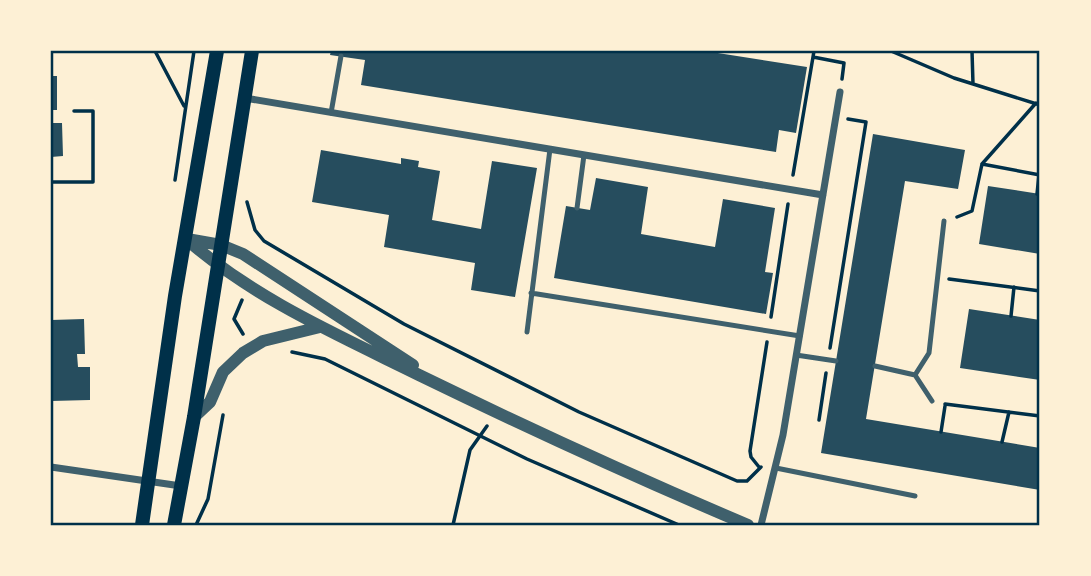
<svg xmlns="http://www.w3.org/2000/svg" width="1091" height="576" font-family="Karla,sans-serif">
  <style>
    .building { fill: #264d5e }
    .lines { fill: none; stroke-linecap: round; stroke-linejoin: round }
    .path { stroke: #003049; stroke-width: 3.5 }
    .service { stroke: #3f606c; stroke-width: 5 }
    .minor { stroke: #3f606c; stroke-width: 7 }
    .tertiary { stroke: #3f606c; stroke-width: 12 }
    .secondary { stroke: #003049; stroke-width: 14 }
    .neatline { fill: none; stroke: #003049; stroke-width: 2.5 }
  </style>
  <rect width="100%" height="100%" fill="#fdf0d5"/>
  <path class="building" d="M 331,51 L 705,51 L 807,67 L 796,133 L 779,130 L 776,152 L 361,85 L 365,60 L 330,55 Z
    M 51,76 L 57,76 L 57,110 L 51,110 Z
    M 51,123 L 62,123 L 63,156 L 51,157 Z
    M 873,134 L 965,150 L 958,189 L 905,181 L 866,419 L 1040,448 L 1040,490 L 821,453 Z
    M 321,150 L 401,164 L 401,158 L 419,161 L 418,167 L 440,171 L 432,220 L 481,229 L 492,161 L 537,168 L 515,297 L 471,290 L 475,263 L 384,247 L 389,215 L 312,202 Z
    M 596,178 L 648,187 L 641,234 L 715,247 L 723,199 L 775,208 L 765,272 L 773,273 L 766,314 L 554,278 L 566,206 L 590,210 Z
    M 988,186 L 1040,194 L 1040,254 L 979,244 Z
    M 969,309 L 1040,320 L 1040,380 L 960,368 Z
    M 84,319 L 85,354 L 77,354 L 78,367 L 90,367 L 90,400 L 51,401 L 51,320 Z"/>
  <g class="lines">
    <path class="path" d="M 155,51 L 184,106
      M 814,51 L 813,57 L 844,63 L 842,79
      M 891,51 L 954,78 L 1040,105
      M 972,51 L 973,84
      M 982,164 L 1036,103
      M 793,175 L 813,57
      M 175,180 L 194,51
      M 51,182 L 93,182 L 93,111 L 74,111
      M 1037,194 L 1039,175
      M 247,202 L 255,230 L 264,241 L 404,324 L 579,412 L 737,481 L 747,481 L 761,467
      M 957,217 L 972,211 L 982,164 L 1040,175
      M 949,279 L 1040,291
      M 242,300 L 234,319 L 243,334
      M 1011,316 L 1014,287
      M 771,317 L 788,204
      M 830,348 L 866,122 L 848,119
      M 292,352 L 325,359 L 527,459 L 679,525
      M 945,404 L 1040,416
      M 819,420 L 826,373
      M 941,432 L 945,406
      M 1002,442 L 1009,412
      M 759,467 L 751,457 L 750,451 L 767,342
      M 196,525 L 208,499 L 223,415
      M 453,525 L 470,450 L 487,426"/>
    <path class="service" d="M 331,113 L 341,56
      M 577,208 L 584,155
      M 531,293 L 800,336
      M 527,332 L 550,149
      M 796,355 L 836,361
      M 875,366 L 915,375
      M 932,401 L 915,375 L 929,353 L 944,221
      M 776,468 L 915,496"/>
    <path class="minor" d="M 245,98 L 823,195
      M 51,467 L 181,486
      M 761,525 L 783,435 L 840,92"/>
    <path class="tertiary" d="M 186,239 C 255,299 338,335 419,375 C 528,428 637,478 748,525
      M 187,239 L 221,245 L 243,254 L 413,365
      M 194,417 L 210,402 L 223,372 L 243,353 L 263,341 L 320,327"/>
    <path class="secondary" d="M 142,525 L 175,296 L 217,51
      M 174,525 L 194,417 L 252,51"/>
  </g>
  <rect width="1091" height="576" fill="none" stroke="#fdf0d5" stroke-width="105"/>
  <rect x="52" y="52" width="986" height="472" class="neatline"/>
</svg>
